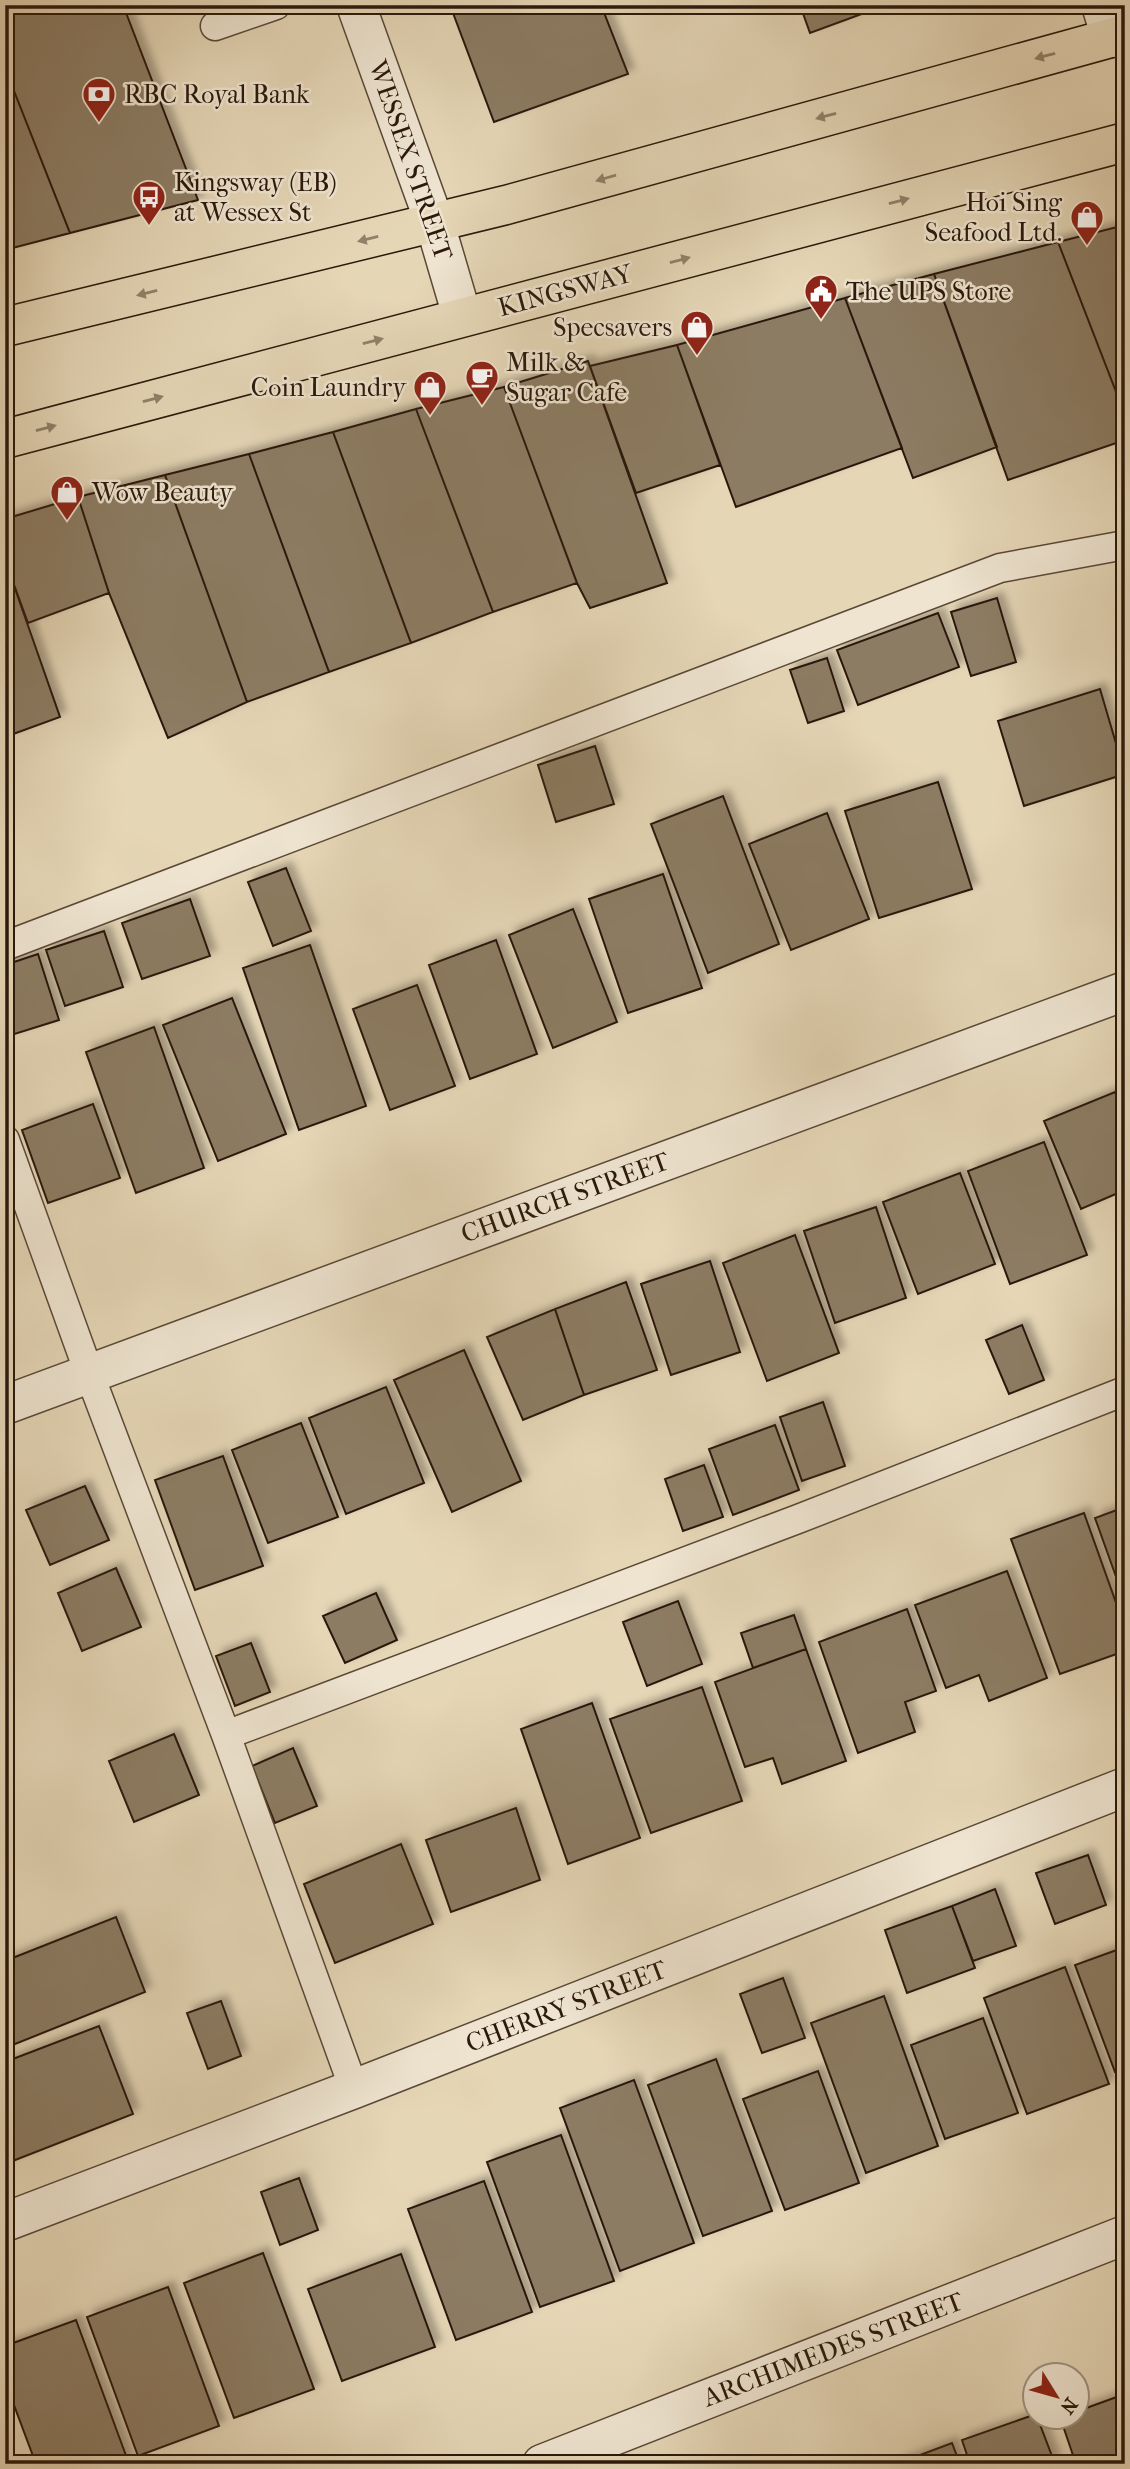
<svg xmlns="http://www.w3.org/2000/svg" width="1130" height="2469" font-family="'IM FELL French Canon',serif">
  <style>
    .building { fill: #8c7b64; stroke: #2b190b; stroke-width: 2; filter: url(#shadow) }
    .lines { fill: none; stroke-linecap: round; stroke-linejoin: round }
    .lane-casing { stroke: #5a4836; stroke-width: 31 }
    .street-casing { stroke: #5a4836; stroke-width: 41 }
    .primary-casing { stroke: #2b190b; stroke-width: 41 }
    .lane { stroke: #eee4d0; stroke-width: 28 }
    .street { stroke: #eee4d0; stroke-width: 38 }
    .primary { stroke: #e5d6b6; stroke-width: 38 }
    .oneway { fill: #918169 }
    .labels { text-anchor: middle; stroke-width: 5; stroke-linejoin: round; paint-order: stroke }
    .poi-label { font-size: 26px; fill: #2b190b; stroke: #eee4d0; text-anchor: start }
    .street-label { font-size: 26px; fill: #2b190b; stroke: #eee4d0 }
  </style>
  <defs>
    <filter id="shadow"><feDropShadow dx="6" dy="-6" stdDeviation="3.5" flood-color="#0004"/></filter>
  </defs>
  <rect width="100%" height="100%" fill="#e5d6b6"/>
  <filter id="stains"><feTurbulence type="fractalNoise" baseFrequency=".00286" numOctaves="4"/><feColorMatrix values="0 0 0 0 .2 0 0 0 0 .09 0 0 0 0 .02 0 0 0 .5 -.17"/></filter>
  <radialGradient id="worn" r=".72"><stop offset=".6" stop-color="#630" stop-opacity="0"/><stop offset="1" stop-color="#630" stop-opacity=".3"/></radialGradient>
  <path class="building" d="M 5,5 L 123,5 L 198,200 L 70,233 L 5,68 Z
    M 450,5 L 601,5 L 628,74 L 494,122 Z
    M 800,5 L 886,5 L 810,33 Z
    M 5,68 L 70,233 L 5,250 Z
    M 1125,225 L 1125,415 L 1058,242 Z
    M 1058,242 L 1125,415 L 1125,440 L 1008,480 L 934,274 Z
    M 934,274 L 997,447 L 913,478 L 845,298 Z
    M 845,298 L 902,448 L 736,507 L 677,345 Z
    M 677,345 L 720,465 L 636,493 L 590,366 Z
    M 588,361 L 667,583 L 590,608 L 577,583 L 504,387 Z
    M 504,387 L 577,583 L 493,612 L 416,409 Z
    M 416,409 L 493,612 L 411,643 L 333,432 Z
    M 333,432 L 411,643 L 329,672 L 249,454 Z
    M 249,454 L 329,672 L 247,702 L 165,475 Z
    M 165,475 L 247,702 L 168,738 L 109,593 L 78,497 Z
    M 78,497 L 109,593 L 28,623 L 5,560 L 5,519 Z
    M 5,560 L 60,717 L 5,737 Z
    M 997,598 L 1016,662 L 971,676 L 951,612 Z
    M 938,613 L 959,667 L 858,705 L 837,650 Z
    M 827,658 L 844,711 L 808,723 L 790,670 Z
    M 1100,689 L 1125,774 L 1024,806 L 998,721 Z
    M 595,746 L 614,804 L 556,822 L 538,765 Z
    M 938,782 L 972,889 L 879,918 L 845,811 Z
    M 723,796 L 779,944 L 708,973 L 651,824 Z
    M 827,813 L 869,919 L 791,950 L 749,844 Z
    M 286,868 L 311,931 L 273,946 L 248,882 Z
    M 663,874 L 702,988 L 628,1013 L 589,899 Z
    M 190,899 L 210,956 L 142,979 L 122,923 Z
    M 573,909 L 617,1022 L 553,1048 L 509,935 Z
    M 104,931 L 123,987 L 65,1006 L 46,950 Z
    M 496,940 L 537,1054 L 470,1079 L 429,965 Z
    M 310,945 L 366,1106 L 299,1130 L 243,968 Z
    M 38,954 L 59,1020 L 5,1037 L 5,965 Z
    M 417,985 L 455,1086 L 390,1110 L 353,1009 Z
    M 232,998 L 286,1134 L 218,1161 L 163,1025 Z
    M 154,1027 L 204,1168 L 136,1193 L 86,1052 Z
    M 1115,1092 L 1125,1117 L 1125,1190 L 1081,1209 L 1044,1121 Z
    M 93,1104 L 120,1178 L 48,1203 L 22,1130 Z
    M 1044,1142 L 1087,1255 L 1010,1284 L 968,1171 Z
    M 960,1173 L 995,1264 L 918,1294 L 883,1202 Z
    M 876,1207 L 906,1298 L 835,1323 L 804,1231 Z
    M 795,1235 L 839,1353 L 767,1381 L 723,1263 Z
    M 710,1261 L 740,1352 L 671,1375 L 641,1284 Z
    M 626,1282 L 657,1370 L 584,1395 L 555,1309 Z
    M 555,1309 L 584,1395 L 523,1420 L 487,1337 Z
    M 1022,1325 L 1044,1380 L 1009,1394 L 986,1340 Z
    M 464,1350 L 521,1481 L 452,1512 L 394,1380 Z
    M 386,1387 L 424,1483 L 346,1514 L 309,1418 Z
    M 823,1402 L 845,1466 L 802,1481 L 780,1417 Z
    M 301,1423 L 338,1517 L 268,1543 L 232,1450 Z
    M 775,1425 L 799,1490 L 733,1515 L 709,1449 Z
    M 223,1456 L 263,1566 L 195,1590 L 155,1480 Z
    M 704,1465 L 723,1517 L 683,1531 L 665,1479 Z
    M 85,1486 L 109,1540 L 50,1565 L 26,1510 Z
    M 1125,1507 L 1125,1602 L 1095,1518 Z
    M 1084,1513 L 1125,1628 L 1125,1651 L 1060,1674 L 1011,1539 Z
    M 116,1568 L 141,1627 L 82,1651 L 58,1593 Z
    M 1007,1571 L 1047,1678 L 989,1701 L 979,1675 L 946,1688 L 915,1605 Z
    M 376,1593 L 397,1640 L 345,1663 L 323,1616 Z
    M 678,1601 L 702,1664 L 647,1686 L 623,1622 Z
    M 907,1609 L 936,1691 L 905,1702 L 915,1732 L 858,1753 L 819,1642 Z
    M 794,1615 L 806,1649 L 753,1668 L 741,1633 Z
    M 251,1643 L 270,1692 L 235,1706 L 216,1656 Z
    M 806,1649 L 846,1761 L 782,1784 L 773,1758 L 745,1767 L 715,1682 Z
    M 702,1687 L 742,1801 L 651,1833 L 610,1719 Z
    M 592,1703 L 640,1838 L 568,1864 L 521,1729 Z
    M 174,1734 L 199,1795 L 134,1822 L 109,1761 Z
    M 293,1748 L 317,1806 L 275,1823 L 252,1766 Z
    M 516,1808 L 540,1880 L 451,1912 L 426,1840 Z
    M 401,1844 L 433,1924 L 335,1963 L 304,1884 Z
    M 1088,1855 L 1106,1905 L 1055,1924 L 1036,1873 Z
    M 995,1889 L 1016,1946 L 973,1961 L 952,1906 Z
    M 952,1906 L 975,1968 L 907,1993 L 885,1930 Z
    M 116,1917 L 145,1992 L 5,2048 L 5,1961 Z
    M 1125,1947 L 1125,2069 L 1115,2072 L 1075,1965 Z
    M 1065,1967 L 1109,2084 L 1027,2114 L 984,1998 Z
    M 783,1978 L 805,2038 L 762,2053 L 740,1994 Z
    M 884,1996 L 938,2146 L 866,2173 L 811,2023 Z
    M 221,2001 L 241,2056 L 208,2069 L 187,2013 Z
    M 983,2018 L 1018,2113 L 945,2139 L 911,2045 Z
    M 99,2026 L 133,2114 L 5,2164 L 5,2062 Z
    M 716,2059 L 772,2211 L 703,2236 L 648,2085 Z
    M 818,2071 L 859,2183 L 785,2210 L 743,2099 Z
    M 634,2080 L 694,2243 L 620,2271 L 560,2108 Z
    M 561,2135 L 614,2281 L 540,2307 L 487,2162 Z
    M 299,2178 L 318,2230 L 280,2245 L 261,2192 Z
    M 484,2181 L 532,2312 L 456,2340 L 408,2209 Z
    M 263,2253 L 314,2389 L 234,2418 L 184,2283 Z
    M 401,2254 L 435,2347 L 342,2381 L 308,2289 Z
    M 168,2287 L 219,2426 L 138,2456 L 87,2317 Z
    M 76,2320 L 128,2461 L 122,2464 L 36,2464 L 5,2381 L 5,2346 Z
    M 1125,2394 L 1125,2464 L 1076,2464 L 1060,2417 L 1078,2416 L 1078,2411 Z
    M 1036,2414 L 1055,2464 L 970,2464 L 962,2440 Z
    M 952,2443 L 960,2464 L 896,2464 Z"/>
  <g class="lines">
    <defs>
      <path id="lane" d="M 215,26 L 276,5
        M 5,946 L 1000,568 L 1125,545
        M 5,1140 L 89,1373 L 226,1735 L 354,2089
        M 226,1735 L 798,1519 L 1125,1391"/>
      <path id="street" d="M 356,5 L 435,224 L 462,316
        M 1101,5 L 1111,38
        M 5,1405 L 1125,991
        M 5,2222 L 354,2089 L 1125,1787
        M 542,2464 L 1125,2235"/>
      <path id="primary" d="M 5,327 L 506,205 L 1125,34
        M 5,439 L 1125,142"/>
    </defs>
    <use href="#lane" class="lane-casing"/>
    <use href="#street" class="street-casing"/>
    <use href="#primary" class="primary-casing"/>
    <use href="#lane" class="lane"/>
    <use href="#street" class="street"/>
    <use href="#primary" class="primary"/>
  </g>
  <defs><path id="oneway-solid" d="M-6-.8H1V-3.2L6.5 0L1 3.2V.8H-6Z" transform="scale(1.75)"/></defs>
  <g class="oneway">
    <use href="#oneway-solid" transform="translate(1045 56) rotate(165)"/>
    <use href="#oneway-solid" transform="translate(826 116) rotate(165)"/>
    <use href="#oneway-solid" transform="translate(606 178) rotate(164)"/>
    <use href="#oneway-solid" transform="translate(899 201) rotate(-15)"/>
    <use href="#oneway-solid" transform="translate(368 239) rotate(166)"/>
    <use href="#oneway-solid" transform="translate(680 260) rotate(-15)"/>
    <use href="#oneway-solid" transform="translate(147 293) rotate(166)"/>
    <use href="#oneway-solid" transform="translate(373 341) rotate(-14)"/>
    <use href="#oneway-solid" transform="translate(153 399) rotate(-15)"/>
    <use href="#oneway-solid" transform="translate(46 428) rotate(-15)"/>
  </g>
  <defs>
    <symbol id="bank-pin" viewBox="-11 -11 22 30"><path d="M0 17L-7.5 6A9.5 9.5 0 1 1 7.5 6Z" fill="#8f2418" stroke="#eee4d0"/><path d="M-6-4H6V4H-6ZM0-2.3a2.3 2.3 0 1 0 0 4.6a2.3 2.3 0 1 0 0-4.6Z" fill="#fff"/></symbol>
    <symbol id="bus-pin" viewBox="-11 -11 22 30"><path d="M0 17L-7.5 6A9.5 9.5 0 1 1 7.5 6Z" fill="#8f2418" stroke="#eee4d0"/><path d="M-5-6H5V4H4V6H2V4H-2V6H-4V4H-5ZM-3.5-4V0h7V-4ZM-3.5 1.2v1.5H-2V1.2ZM2 1.2v1.5H3.5V1.2Z" fill="#fff"/></symbol>
    <symbol id="shop-pin" viewBox="-11 -11 22 30"><path d="M0 17L-7.5 6A9.5 9.5 0 1 1 7.5 6Z" fill="#8f2418" stroke="#eee4d0"/><path d="M-5-2.5h2.3a2.7 3.5 0 0 1 5.4 0H5L5.5 6h-11ZM-1.5-2.5h3a1.5 2.3 0 0 0-3 0Z" fill="#fff"/></symbol>
    <symbol id="civic-pin" viewBox="-11 -11 22 30"><path d="M0 17L-7.5 6A9.5 9.5 0 1 1 7.5 6Z" fill="#8f2418" stroke="#eee4d0"/><path d="M-.6-6.5H3V-4.5H.6V-3L4-1V1h2V6H-6V1h2V-1L-.6-3ZM-1.2 2.5V6h2.4V2.5Z" fill="#fff"/></symbol>
    <symbol id="cafe-pin" viewBox="-11 -11 22 30"><path d="M0 17L-7.5 6A9.5 9.5 0 1 1 7.5 6Z" fill="#8f2418" stroke="#eee4d0"/><path d="M-5.5-4.5H6V0H3Q3 3.5 0 3.5H-2.5Q-5.5 3.5-5.5 0ZM3-3.2v2h1.7v-2ZM-6 4.5H4V6H-6Z" fill="#fff"/></symbol>
  </defs>
  <g fill-rule="evenodd">
    <use href="#bank-pin" x="80" y="75" width="38" height="52"/>
    <use href="#bus-pin" x="130" y="178" width="38" height="52"/>
    <use href="#shop-pin" x="1068" y="198" width="38" height="52"/>
    <use href="#civic-pin" x="802" y="272" width="38" height="52"/>
    <use href="#shop-pin" x="678" y="308" width="38" height="52"/>
    <use href="#cafe-pin" x="463" y="358" width="38" height="52"/>
    <use href="#shop-pin" x="411" y="368" width="38" height="52"/>
    <use href="#shop-pin" x="48" y="473" width="38" height="52"/>
  </g>
  <g class="labels">
    <g class="poi-label">
      <text x="124" y="103">RBC Royal Bank</text>
      <text x="174" y="191">Kingsway (EB)<tspan x="174" dy="30">at Wessex St</tspan></text>
      <text x="1062" y="211" text-anchor="end">Hoi Sing<tspan x="1062" dy="30">Seafood Ltd.</tspan></text>
      <text x="846" y="300">The UPS Store</text>
      <text x="672" y="336" text-anchor="end">Specsavers</text>
      <text x="506" y="371">Milk &amp;<tspan x="506" dy="30">Sugar Cafe</tspan></text>
      <text x="406" y="396" text-anchor="end">Coin Laundry</text>
      <text x="92" y="501">Wow Beauty</text>
    </g>
    <g class="street-label">
      <text transform="translate(411 160) rotate(71)" y="9">WESSEX STREET</text>
      <text transform="translate(565 290) rotate(-15)" y="9">KINGSWAY</text>
      <text transform="translate(565 1197) rotate(-20)" y="9">CHURCH STREET</text>
      <text transform="translate(566 2006) rotate(-21)" y="9">CHERRY STREET</text>
      <text transform="translate(833 2349) rotate(-21)" y="9">ARCHIMEDES STREET</text>
    </g>
  </g>
  <rect width="1130" height="2469" fill="none" stroke="#e5d6b6" stroke-width="28"/>
  <rect x="7" y="7" width="1116" height="2455" fill="none" stroke="#2b190b" stroke-width="3.5"/>
  <rect x="14" y="14" width="1102" height="2441" fill="none" stroke="#2b190b" stroke-width="2"/>
  <g transform="translate(1056 2396) rotate(127)"><circle r="33" fill="#eee4d0" stroke="#a09381" stroke-width="2"/>
  <path d="M0-5L12 26L0 18L-12 26Z" fill="#8f2418"/>
  <text y="-10" font-size="19" font-weight="bold" text-anchor="middle" fill="#2b190b">N</text>
  </g>
  <rect width="100%" height="100%" filter="url(#stains)"/>
  <rect width="100%" height="100%" fill="url(#worn)"/>
</svg>
